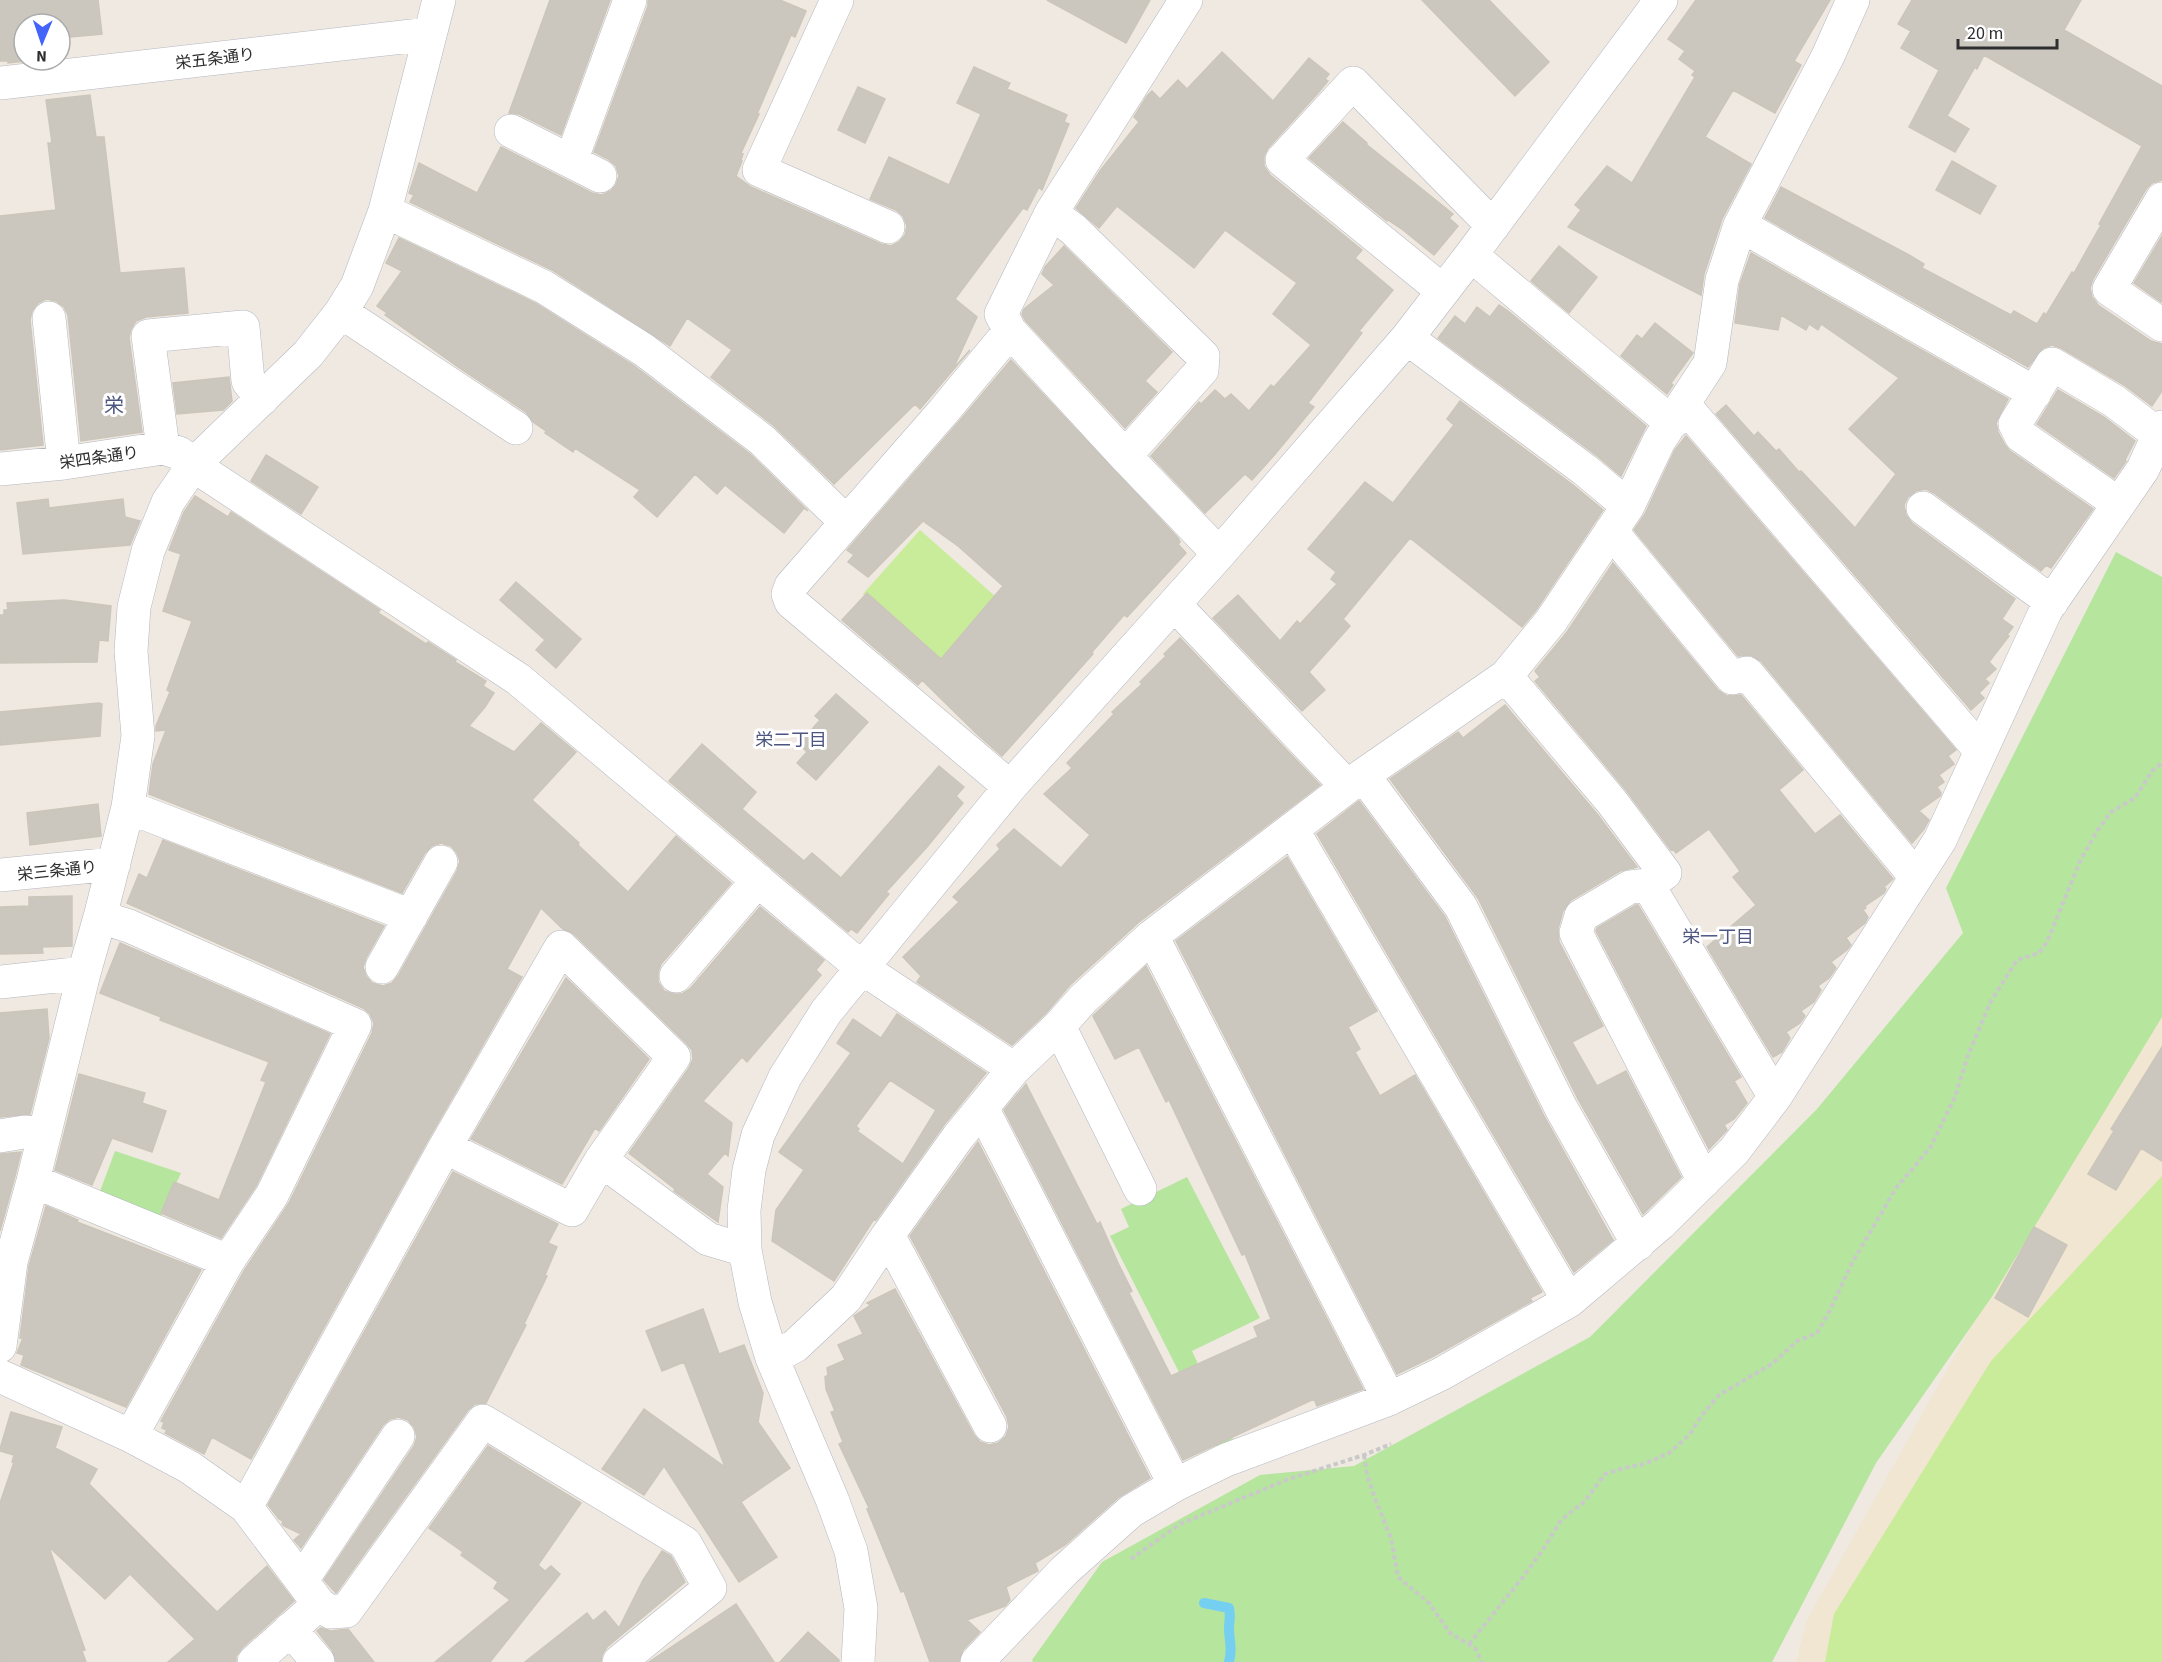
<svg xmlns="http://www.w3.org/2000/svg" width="2162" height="1662" font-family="'Source Sans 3','Noto Sans JP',sans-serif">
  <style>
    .education { fill: #f0e6d1 }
    .green { fill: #b6e59e }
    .pitch { fill: #c9ec9a }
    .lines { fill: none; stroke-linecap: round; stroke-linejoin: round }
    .stream { stroke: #75cff0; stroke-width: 10 }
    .building { fill: #cbc7bf; stroke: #cbc5ba; stroke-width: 1.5; fill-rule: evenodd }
    .minor-casing { stroke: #b4b7c1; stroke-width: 34 }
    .path { stroke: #c9c9c9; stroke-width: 4; stroke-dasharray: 4.5 3; stroke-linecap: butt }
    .minor { stroke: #fff; stroke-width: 33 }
    .labels { text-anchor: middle; stroke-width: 6; stroke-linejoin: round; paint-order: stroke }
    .street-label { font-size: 16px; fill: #2e2e2e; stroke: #fff }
    .neighbourhood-label { font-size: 18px; fill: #4d5680; stroke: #fff }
    .quarter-label { font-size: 20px; fill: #4d5680; stroke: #fff }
  </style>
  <rect width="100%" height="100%" fill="#efe9e1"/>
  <path class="education" d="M 2162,1004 L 2162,1662 L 1796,1662 L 1807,1620 L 2084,1125 Z"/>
  <path class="green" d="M 2116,552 L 2162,577 L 2162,1017 L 1993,1295 L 1876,1463 L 1772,1662 L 1033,1662 L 1032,1660 L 1102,1562 L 1260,1475 L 1354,1466 L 1590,1337 L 1817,1109 L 1963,933 L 1946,888 Z
    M 115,1151 L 181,1173 L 160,1218 L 99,1194 Z
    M 1187,1177 L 1260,1318 L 1192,1351 L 1233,1439 L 1217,1447 L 1110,1236 L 1129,1227 L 1121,1209 Z"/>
  <path class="pitch" d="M 920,530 L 996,597 L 939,661 L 863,594 Z
    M 2162,1176 L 2162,1662 L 1825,1662 L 1834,1614 L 1991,1361 Z"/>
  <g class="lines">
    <path class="stream" d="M 1204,1603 L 1229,1608 C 1231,1616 1229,1621 1229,1628 C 1229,1641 1233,1648 1229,1662"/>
  </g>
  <path class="building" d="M 0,0 L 98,0 L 102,34 L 60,38 L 60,24 L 24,24 L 24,60 L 35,60 L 8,63 L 8,61 L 0,61 Z
    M 550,0 L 610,0 L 561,135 L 519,114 L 509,113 Z
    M 648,0 L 780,0 L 806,11 L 795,37 L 791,35 L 757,114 L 759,114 L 741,153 L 743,154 L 741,160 L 742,161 L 736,176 L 751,187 L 881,244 L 891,246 L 899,242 L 905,235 L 907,226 L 903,216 L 896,210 L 870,199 L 889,157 L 949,185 L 981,114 L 957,103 L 974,67 L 1010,83 L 1007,89 L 1067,115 L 1064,122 L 1069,124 L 1042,190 L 1039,187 L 1027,210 L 1023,208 L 955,299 L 977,317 L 953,369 L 970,350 L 920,409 L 915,404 L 834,484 L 773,425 L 711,377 L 732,350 L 687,318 L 670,346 L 554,271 L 410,202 L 414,195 L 409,193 L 419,163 L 477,193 L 501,147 L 592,193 L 602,195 L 611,191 L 616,185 L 619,176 L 616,166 L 608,159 L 594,152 L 648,6 Z
    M 1047,0 L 1150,0 L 1126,43 Z
    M 1422,0 L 1489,0 L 1549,62 L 1515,96 Z
    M 1696,0 L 1830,0 L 1794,61 L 1801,65 L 1775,113 L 1733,90 L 1705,137 L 1751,164 L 1722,219 L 1704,274 L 1701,295 L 1568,227 L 1581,210 L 1575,205 L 1607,166 L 1632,183 L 1695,77 L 1692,75 L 1695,71 L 1679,59 L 1685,51 L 1668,39 Z
    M 1912,0 L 2081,0 L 2064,30 L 2162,86 L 2162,180 L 2152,183 L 2146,189 L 2093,279 L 2090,288 L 2092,297 L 2098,305 L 2151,341 L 2162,344 L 2162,391 L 2152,406 L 2124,385 L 2061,348 L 2052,345 L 2043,348 L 2028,367 L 1765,218 L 1781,187 L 1909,255 L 1924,264 L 1922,268 L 2011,315 L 2014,311 L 2037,324 L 2044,313 L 2046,315 L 2072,272 L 2074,273 L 2101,225 L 2099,224 L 2142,146 L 1984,55 L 1977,69 L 1975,67 L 1947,116 L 1969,129 L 1955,152 L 1909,127 L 1939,70 L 1901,48 L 1911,31 L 1898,24 Z
    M 1222,52 L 1273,101 L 1309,58 L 1329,74 L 1325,79 L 1328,81 L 1318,93 L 1268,148 L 1264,156 L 1264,166 L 1270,175 L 1362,250 L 1355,258 L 1393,290 L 1359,331 L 1362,333 L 1308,403 L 1314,407 L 1276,453 L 1252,480 L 1245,474 L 1205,513 L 1151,456 L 1199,402 L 1201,404 L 1215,390 L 1225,399 L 1231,394 L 1249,411 L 1271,385 L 1274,387 L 1311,345 L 1273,314 L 1297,283 L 1225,230 L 1194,268 L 1117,206 L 1099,228 L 1076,208 L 1100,171 L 1139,122 L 1134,117 L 1147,96 L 1152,91 L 1160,99 L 1178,80 L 1187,89 Z
    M 858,87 L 885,99 L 865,143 L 838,130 Z
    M 90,95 L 96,137 L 104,137 L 120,273 L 184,268 L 188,313 L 146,317 L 136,321 L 131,329 L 129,338 L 142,432 L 81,441 L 68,315 L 64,307 L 56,301 L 46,299 L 38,303 L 32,311 L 30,320 L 43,445 L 0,450 L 0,216 L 56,210 L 48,143 L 52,143 L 46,100 Z
    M 1343,122 L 1367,143 L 1366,144 L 1453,214 L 1449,218 L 1458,226 L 1434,255 L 1403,230 L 1388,220 L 1387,221 L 1309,158 Z
    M 1952,161 L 1996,186 L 1980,214 L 1936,190 Z
    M 2162,236 L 2162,301 L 2161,302 L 2134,283 Z
    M 399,238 L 535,303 L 633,365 L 750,454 L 808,511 L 804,508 L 784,533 L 725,485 L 717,494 L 695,474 L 657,517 L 634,497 L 640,490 L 575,448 L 573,452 L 545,433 L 546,431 L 533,422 L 526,412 L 458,367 L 385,315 L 387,313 L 377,306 L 402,271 L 386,263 Z
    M 1064,246 L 1172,352 L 1145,381 L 1157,392 L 1125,428 L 1025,320 L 1022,314 L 1024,309 L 1054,285 L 1042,274 L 1045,267 Z
    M 1559,246 L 1597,277 L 1569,313 L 1531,281 Z
    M 1751,253 L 2008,399 L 1996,423 L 1998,432 L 2005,445 L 2010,451 L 2093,509 L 2051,568 L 2046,565 L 2041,571 L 1934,493 L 1926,489 L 1916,491 L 1908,497 L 1904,505 L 1906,515 L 1912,523 L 2015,599 L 2002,619 L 2013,627 L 2007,635 L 2009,636 L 1989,662 L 1996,669 L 1985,679 L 1989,683 L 1979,693 L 1984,698 L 1971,710 L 1716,414 L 1726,405 L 1754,436 L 1758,432 L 1776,451 L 1779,449 L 1799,472 L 1801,471 L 1855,528 L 1896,474 L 1849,429 L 1899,378 L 1821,324 L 1818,330 L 1809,324 L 1806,330 L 1781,315 L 1778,330 L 1735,323 L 1740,284 Z
    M 1499,305 L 1508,311 L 1646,426 L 1621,476 L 1596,455 L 1438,338 L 1455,316 L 1465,324 L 1477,307 L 1490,317 Z
    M 1655,323 L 1693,353 L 1671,383 L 1673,385 L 1667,394 L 1621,356 L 1637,335 L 1642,339 Z
    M 1011,360 L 1178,538 L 1180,542 L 1178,544 L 1186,553 L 1127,617 L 1124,615 L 1092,652 L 1093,654 L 1002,756 L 978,735 L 922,680 L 918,685 L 842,620 L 867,593 L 941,659 L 1003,586 L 958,546 L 923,521 L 868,577 L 848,562 L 854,555 L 847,550 L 957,424 Z
    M 229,377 L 232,401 L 223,410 L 177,414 L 173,383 Z
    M 2058,390 L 2104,417 L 2135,441 L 2125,460 L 2126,461 L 2114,478 L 2037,424 Z
    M 1460,401 L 1573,485 L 1603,510 L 1536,610 L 1522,627 L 1410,538 L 1343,619 L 1350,626 L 1309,672 L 1325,690 L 1302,711 L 1213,618 L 1238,595 L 1280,641 L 1297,621 L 1300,624 L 1337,584 L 1331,579 L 1336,572 L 1308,549 L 1365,482 L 1393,503 L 1454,425 L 1447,419 Z
    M 1686,436 L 1956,750 L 1948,756 L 1954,764 L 1939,775 L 1944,782 L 1937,787 L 1941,793 L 1940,796 L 1919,811 L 1929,820 L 1924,829 L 1912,843 L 1761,661 L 1751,655 L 1738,656 L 1634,530 L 1645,514 L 1675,450 Z
    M 266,455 L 318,487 L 301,514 L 251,481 Z
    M 195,496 L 228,517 L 231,512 L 380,610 L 378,613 L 426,644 L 428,642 L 456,660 L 455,662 L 486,681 L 483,686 L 494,693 L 485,707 L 469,726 L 514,752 L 541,723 L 576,752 L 532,800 L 579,843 L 578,845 L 628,892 L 676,836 L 731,883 L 661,964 L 658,972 L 658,982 L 664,991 L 673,994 L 682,994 L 690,989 L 760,907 L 824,960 L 816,970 L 821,975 L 747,1062 L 742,1057 L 703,1101 L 732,1123 L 728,1156 L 725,1153 L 707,1174 L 723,1187 L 718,1222 L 674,1191 L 675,1189 L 629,1153 L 689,1068 L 693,1059 L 692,1050 L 687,1044 L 574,934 L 563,929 L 541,908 L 507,969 L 522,977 L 429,1138 L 251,1459 L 212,1437 L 204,1454 L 165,1433 L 167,1430 L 162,1428 L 164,1422 L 161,1421 L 244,1271 L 289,1203 L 372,1033 L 374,1023 L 370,1014 L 363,1008 L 127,903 L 139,874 L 147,878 L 163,840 L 384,926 L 366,958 L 363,967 L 366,976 L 372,983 L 383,986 L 392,983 L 398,976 L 457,871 L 460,861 L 457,853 L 451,846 L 441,843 L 432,846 L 425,853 L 402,893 L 149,794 L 153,764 L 166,730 L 156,731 L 156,726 L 170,692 L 167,690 L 192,621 L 163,611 L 181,554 L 169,550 L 184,512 Z
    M 48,499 L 49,508 L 123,499 L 125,517 L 140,521 L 130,545 L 23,554 L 17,503 Z
    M 1613,563 L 1718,690 L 1727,696 L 1741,695 L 1803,770 L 1779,790 L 1815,834 L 1840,815 L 1893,879 L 1884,887 L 1886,889 L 1884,893 L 1865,906 L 1866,908 L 1863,910 L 1868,917 L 1865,923 L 1846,938 L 1851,945 L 1847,950 L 1831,962 L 1836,968 L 1829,978 L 1818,986 L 1821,990 L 1814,1002 L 1801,1011 L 1805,1016 L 1800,1023 L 1786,1032 L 1790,1038 L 1782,1052 L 1773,1057 L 1707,947 L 1756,905 L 1733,877 L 1740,871 L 1709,829 L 1676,853 L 1673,849 L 1671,850 L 1626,790 L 1535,681 L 1540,677 L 1535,671 L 1567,632 Z
    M 516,582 L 581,639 L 556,668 L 536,650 L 545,640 L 500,600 Z
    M 64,600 L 111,606 L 108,641 L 99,640 L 97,662 L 0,663 L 0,615 L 4,615 L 4,610 L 8,610 L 7,603 Z
    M 1180,638 L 1320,785 L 1139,922 L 1070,985 L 1046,1013 L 1012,1045 L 917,982 L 921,976 L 903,957 L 959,902 L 953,897 L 1000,849 L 997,845 L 1014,829 L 1061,868 L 1090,835 L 1044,794 L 1072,768 L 1067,763 L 1114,714 L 1112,712 L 1142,684 L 1140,682 L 1166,656 L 1164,654 Z
    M 836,694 L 868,722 L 816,780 L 797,763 L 807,752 L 799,744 L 820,720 L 815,716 Z
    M 99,703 L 102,704 L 100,736 L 0,745 L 0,712 Z
    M 1505,705 L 1597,814 L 1637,867 L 1620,871 L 1571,900 L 1563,911 L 1558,929 L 1559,942 L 1603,1026 L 1572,1042 L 1597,1086 L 1626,1071 L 1681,1177 L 1643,1214 L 1578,1099 L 1478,898 L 1390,779 L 1458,732 L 1463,738 Z
    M 702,744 L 756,792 L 742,809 L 804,861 L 812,853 L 841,878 L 939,766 L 964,787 L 956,796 L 963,803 L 927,847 L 886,892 L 889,894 L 857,933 L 851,929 L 848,932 L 669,781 Z
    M 1359,801 L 1445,917 L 1544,1116 L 1613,1240 L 1574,1272 L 1317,834 Z
    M 98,804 L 101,836 L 30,845 L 27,813 Z
    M 1287,857 L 1377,1011 L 1348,1027 L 1360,1049 L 1355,1052 L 1380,1096 L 1415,1075 L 1542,1292 L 1530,1298 L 1532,1301 L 1432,1357 L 1397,1374 L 1176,941 Z
    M 72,896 L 72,946 L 42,947 L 43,953 L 0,954 L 0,907 L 29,906 L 29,897 Z
    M 1636,905 L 1638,905 L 1741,1077 L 1734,1081 L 1747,1103 L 1734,1119 L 1724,1125 L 1727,1130 L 1709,1149 L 1596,931 L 1597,928 Z
    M 120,943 L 330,1034 L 256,1186 L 221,1238 L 161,1213 L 174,1182 L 219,1200 L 266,1082 L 261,1080 L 269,1062 L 160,1020 L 161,1017 L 100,993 Z
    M 1146,966 L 1363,1389 L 1317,1406 L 1314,1399 L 1183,1460 L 1004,1110 L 1026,1084 L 1097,1224 L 1100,1222 L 1118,1263 L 1132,1291 L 1129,1293 L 1171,1376 L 1258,1337 L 1254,1327 L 1271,1319 L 1245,1254 L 1242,1255 L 1169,1100 L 1166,1102 L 1139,1047 L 1115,1059 L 1093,1016 Z
    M 566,978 L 649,1059 L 599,1131 L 595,1128 L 562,1184 L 471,1139 Z
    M 47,1009 L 49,1038 L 30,1114 L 0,1117 L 0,1013 Z
    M 897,1014 L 986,1073 L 943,1126 L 876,1220 L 874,1219 L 834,1281 L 772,1241 L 776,1210 L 804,1170 L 779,1152 L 851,1053 L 837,1043 L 853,1019 L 881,1038 ZM 890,1080 L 936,1110 L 903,1164 L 857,1131 L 859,1129 L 856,1126 Z
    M 2162,1047 L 2162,1161 L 2141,1148 L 2116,1190 L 2088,1174 L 2114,1131 L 2111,1129 Z
    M 79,1074 L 145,1093 L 142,1103 L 166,1111 L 152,1152 L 112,1138 L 92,1185 L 55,1170 Z
    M 978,1142 L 1150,1478 L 1119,1497 L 1065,1545 L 1035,1563 L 1038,1571 L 1006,1587 L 1010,1600 L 1005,1606 L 967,1620 L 980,1632 L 963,1650 L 959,1662 L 930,1662 L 904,1591 L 901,1592 L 867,1509 L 869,1508 L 839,1444 L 843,1442 L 831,1412 L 835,1411 L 826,1389 L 825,1377 L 828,1375 L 827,1368 L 845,1360 L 838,1345 L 863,1334 L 854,1316 L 871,1305 L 867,1303 L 895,1289 L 974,1435 L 980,1442 L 989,1445 L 998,1443 L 1006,1436 L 1009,1427 L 1007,1417 L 910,1236 Z
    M 21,1152 L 15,1176 L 0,1231 L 0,1154 Z
    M 453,1172 L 558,1224 L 548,1243 L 557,1247 L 545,1275 L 547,1276 L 524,1324 L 526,1325 L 486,1403 L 475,1404 L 468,1410 L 336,1593 L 324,1580 L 414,1446 L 417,1437 L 414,1427 L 408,1420 L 399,1417 L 390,1419 L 383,1425 L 301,1548 L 294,1540 L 301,1534 L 284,1526 L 282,1524 L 283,1521 L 279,1519 L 268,1505 Z
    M 46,1206 L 78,1220 L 77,1222 L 201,1270 L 126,1407 L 21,1365 L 24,1355 L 17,1353 L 23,1338 L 20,1338 L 29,1266 Z
    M 2034,1227 L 2067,1245 L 2028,1317 L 1995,1298 Z
    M 703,1309 L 719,1354 L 744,1345 L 763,1393 L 758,1422 L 790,1468 L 741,1502 L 777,1557 L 739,1582 L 664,1466 L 644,1495 L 602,1469 L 644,1409 L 725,1467 L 684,1362 L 662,1371 L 646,1331 Z
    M 11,1412 L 62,1427 L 55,1448 L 97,1469 L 89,1484 L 217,1612 L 267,1566 L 294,1601 L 242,1648 L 236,1656 L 236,1662 L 168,1662 L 195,1639 L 130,1574 L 105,1599 L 49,1547 L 85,1650 L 82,1651 L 86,1662 L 0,1662 L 0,1503 L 14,1462 L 12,1462 L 14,1455 L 0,1451 L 0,1449 Z
    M 488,1446 L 581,1503 L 538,1565 L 545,1571 L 551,1566 L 560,1574 L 490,1662 L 435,1662 L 510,1600 L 494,1588 L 498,1582 L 461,1555 L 463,1552 L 429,1528 Z
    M 662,1551 L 671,1556 L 685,1582 L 607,1647 L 602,1655 L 601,1662 L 525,1662 L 587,1613 L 593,1621 L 605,1611 L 619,1628 L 643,1580 Z
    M 736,1604 L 774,1662 L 649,1662 Z
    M 321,1628 L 331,1631 L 348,1629 L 374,1662 L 336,1662 L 332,1650 L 317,1631 Z
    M 808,1632 L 839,1660 L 839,1662 L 780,1662 Z"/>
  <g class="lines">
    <defs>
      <path id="minor" d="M 837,0 L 759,170 L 888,227
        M 0,83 L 429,34
        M 511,131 L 600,176
        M 571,161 L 630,0
        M 2162,199 L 2109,289 L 2162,325
        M 385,211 L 544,287 L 644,350 L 762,440 L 846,522
        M 1051,213 L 1073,229 L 1203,356 L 1202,370 L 1125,456
        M 1740,225 L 2035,393
        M 1471,255 L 1672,423
        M 1443,291 L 1282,160 L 1353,83 L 1493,226
        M 341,312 L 516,428
        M 49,318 L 64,463
        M 1010,331 L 1125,456 L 1219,554
        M 1407,338 L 1585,470 L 1628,506
        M 1684,405 L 1980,750
        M 163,448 L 148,336 L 243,327 L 248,381 L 262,399
        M 0,469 L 64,463 L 163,448 L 179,453 L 208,475 L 518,679 L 862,968 L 1014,1069
        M 2119,504 L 2021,436 L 2015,424 L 2052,364 L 2114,401 L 2159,435
        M 1923,508 L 2052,602
        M 1611,531 L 1732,678 L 1747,673 L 1916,877
        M 1174,604 L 1341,780 L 1346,788
        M 1506,676 L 1612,802 L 1665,873 L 1648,885 L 1775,1097
        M 1363,775 L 1461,907 L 1561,1108 L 1638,1244
        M 1010,787 L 791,602 L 788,594 L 791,586 L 943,412 L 1010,331 L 1001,314 L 1051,213 L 1186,0
        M 128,807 L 411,916
        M 1292,829 L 1569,1301
        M 0,875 L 114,864
        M 1648,885 L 1630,887 L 1581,916 L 1576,933 L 1704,1181
        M 100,917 L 129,926 L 355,1025 L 272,1195 L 228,1261 L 131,1436
        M 1152,936 L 1389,1399
        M 382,967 L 441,862
        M 676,976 L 758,880
        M 0,982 L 84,973
        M 1059,1026 L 1140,1189
        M 982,1108 L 1175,1485
        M 0,1136 L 24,1132 L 44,1134
        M 601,1160 L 708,1239 L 745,1250
        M 33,1181 L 228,1261
        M 888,1235 L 990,1426
        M 0,1346 L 11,1262 L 33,1181 L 84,973 L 100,917 L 128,807 L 138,736 L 131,651 L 134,607 L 148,551 L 168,502 L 194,464 L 308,354 L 341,312 L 357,286 L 385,211 L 439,0
        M 772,1358 L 795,1346 L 846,1298 L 888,1235 L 958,1137 L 1014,1069 L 1059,1026 L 1083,999 L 1152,936 L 1363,775 L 1506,676 L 1551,621 L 1628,506 L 1659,441 L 1710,363 L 1722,280 L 1740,225 L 1828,56 L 1853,0
        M 0,1376 L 131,1436 L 189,1467 L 246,1507 L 319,1604 L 254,1662
        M 246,1507 L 445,1147 L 561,947 L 674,1057 L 601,1160 L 572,1210 L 445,1147
        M 302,1580 L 398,1436
        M 319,1604 L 330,1612 L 346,1611 L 483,1421 L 685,1543 L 710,1588 L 619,1662
        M 290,1629 L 318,1662
        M 858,1662 L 861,1608 L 851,1551 L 832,1499 L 772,1358 L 755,1302 L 745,1250 L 744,1210 L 749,1170 L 758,1135 L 785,1077 L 826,1012 L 1010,787 L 1219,554 L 1407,338 L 1471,255 L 1661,0
        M 977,1662 L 1065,1570 L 1131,1511 L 1175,1485 L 1226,1460 L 1389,1399 L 1441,1374 L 1569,1301 L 1660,1224 L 1734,1151 L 1775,1097 L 1940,840 L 2046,610 L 2143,469 L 2162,427"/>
    </defs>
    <use href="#minor" class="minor-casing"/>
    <path class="path" d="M 1364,1455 L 1367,1474 L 1374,1496 L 1391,1538 L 1398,1577 L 1429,1603 L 1450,1633 L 1475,1648 L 1482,1662
      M 1131,1559 L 1180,1524 L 1289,1479 L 1364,1455 L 1391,1444
      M 1469,1644 L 1523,1577 L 1544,1548 L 1561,1520 L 1585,1501 L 1605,1474 L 1624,1468 L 1644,1464 L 1669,1453 L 1690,1434 L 1702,1415 L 1719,1395 L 1772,1364 L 1797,1341 L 1817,1333 L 1829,1312 L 1852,1263 L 1896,1188 L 1930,1148 L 1955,1097 L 1967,1058 L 1990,1003 L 2017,960 L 2039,953 L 2047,942 L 2081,859 L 2097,831 L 2111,812 L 2135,798 L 2152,771 L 2162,763"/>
    <use href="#minor" class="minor"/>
  </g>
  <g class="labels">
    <g class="street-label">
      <text transform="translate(215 58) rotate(-7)" y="6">栄五条通り</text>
      <text transform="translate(99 457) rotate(-8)" y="6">栄四条通り</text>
      <text transform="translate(57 870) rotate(-6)" y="6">栄三条通り</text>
    </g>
    <g class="neighbourhood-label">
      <text x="791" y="746">栄二丁目</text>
      <text x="1718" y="943">栄一丁目</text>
    </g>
    <g class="quarter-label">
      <text x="114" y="412">栄</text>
    </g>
  </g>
  <g transform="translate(42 42) rotate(182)"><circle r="28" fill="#ffffff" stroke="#ababab" stroke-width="1.5"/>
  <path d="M0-4.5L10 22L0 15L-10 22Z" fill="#4264fb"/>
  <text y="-9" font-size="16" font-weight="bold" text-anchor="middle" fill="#2e2e2e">N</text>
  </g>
  <path d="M1958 39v9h99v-9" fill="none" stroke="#2e2e2e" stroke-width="3"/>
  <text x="1967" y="39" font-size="18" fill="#2e2e2e" stroke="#ffffff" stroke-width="4.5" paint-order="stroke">20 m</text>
</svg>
